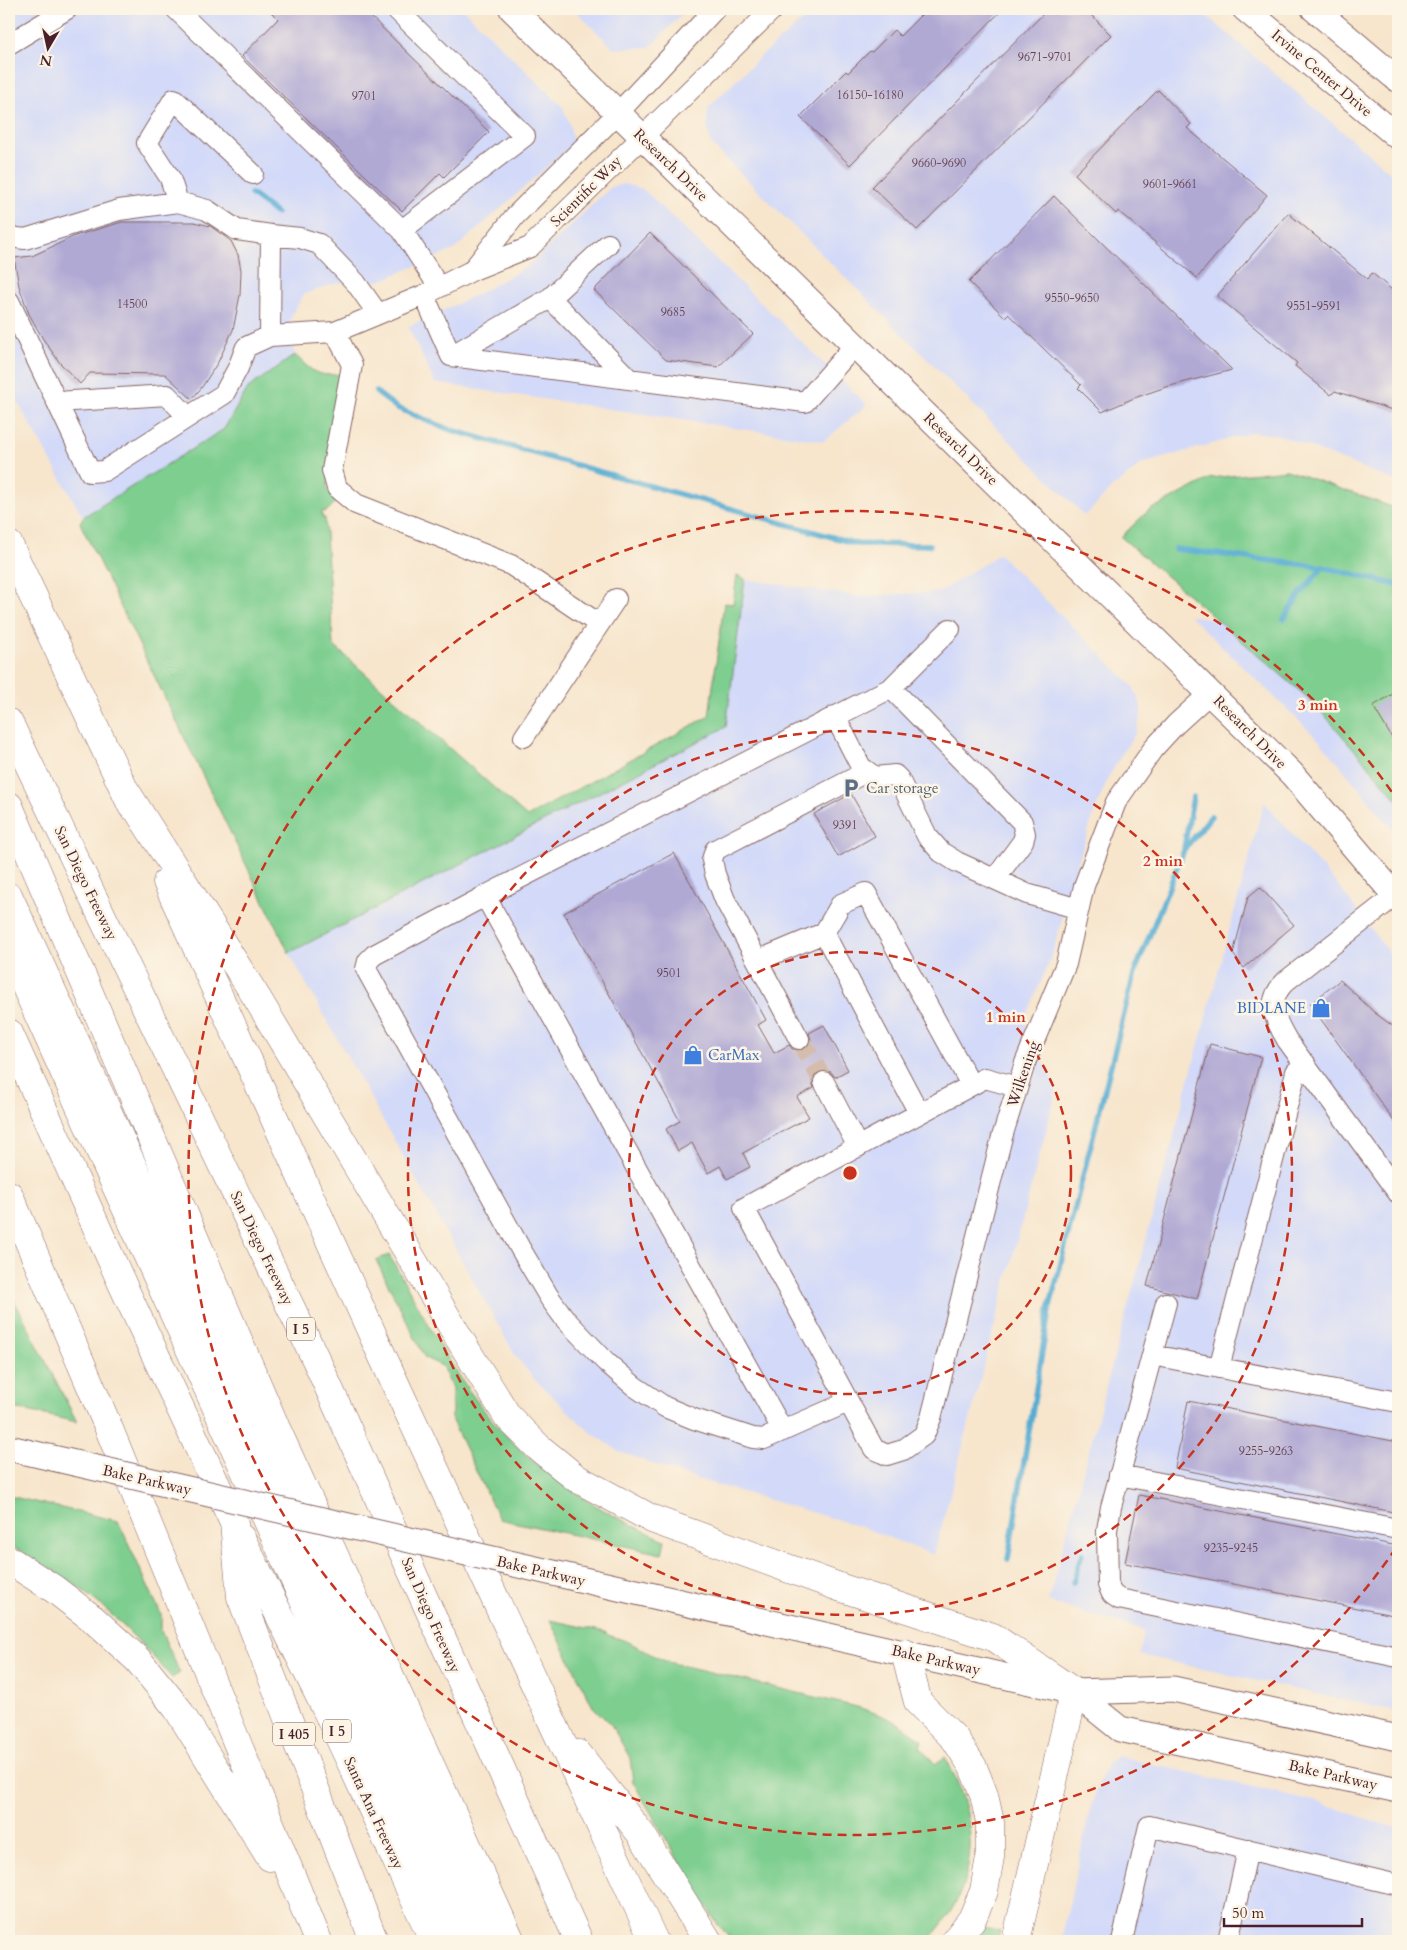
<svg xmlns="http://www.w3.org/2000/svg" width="1407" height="1950" font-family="Cardo,serif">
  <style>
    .built { fill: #d2d9f9 }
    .green { fill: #7dce8f; stroke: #64765d }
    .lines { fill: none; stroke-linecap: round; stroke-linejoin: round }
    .stream { stroke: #57add3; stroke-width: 5.5 }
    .building { fill: #b0a9d4 }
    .minor-tunnel { stroke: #d4bdac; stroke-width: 20; stroke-dasharray: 20 10; stroke-linecap: butt }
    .minor-casing { stroke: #876463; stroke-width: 22 }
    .major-casing { stroke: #876463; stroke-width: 27 }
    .highway-casing { stroke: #876463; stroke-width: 29 }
    .minor { stroke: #fff; stroke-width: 20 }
    .major { stroke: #fff; stroke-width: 25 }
    .highway { stroke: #fff; stroke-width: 28 }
    .major-bridge-casing { stroke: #876463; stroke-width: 27; stroke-linecap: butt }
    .major-bridge { stroke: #fff; stroke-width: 25 }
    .ring { fill: none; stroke: #c8321e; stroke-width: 2.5; stroke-dasharray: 9 6 }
    .labels { text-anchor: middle; stroke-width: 5; stroke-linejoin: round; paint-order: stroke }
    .number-label { font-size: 12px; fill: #644255 }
    .shield { fill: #fcf5e5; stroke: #7f5f63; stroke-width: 1 }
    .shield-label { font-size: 14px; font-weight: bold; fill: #4a1f2b }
    .street-label { font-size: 15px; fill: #4a1f2b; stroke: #fcf5e5 }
    .service-label { font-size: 15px; fill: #4e5e75; stroke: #fcf5e5; text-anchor: start }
    .shop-label { font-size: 15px; fill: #366cbe; stroke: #fcf5e5; text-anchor: end }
    .centre { fill: #c8321e; stroke: #fcf5e5; stroke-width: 2.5 }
    .ring-label { font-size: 15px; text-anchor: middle; font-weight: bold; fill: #c8321e; stroke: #fcf5e5; stroke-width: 5; stroke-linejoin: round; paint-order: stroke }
  </style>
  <rect width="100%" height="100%" fill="#fcf5e5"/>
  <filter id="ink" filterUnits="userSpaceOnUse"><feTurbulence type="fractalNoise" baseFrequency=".02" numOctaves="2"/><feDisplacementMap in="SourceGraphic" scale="10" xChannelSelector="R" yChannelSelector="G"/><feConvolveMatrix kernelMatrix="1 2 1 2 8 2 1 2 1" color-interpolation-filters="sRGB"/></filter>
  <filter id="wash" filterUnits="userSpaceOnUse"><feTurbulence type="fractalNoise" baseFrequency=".0096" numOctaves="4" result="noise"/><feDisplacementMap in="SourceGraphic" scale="20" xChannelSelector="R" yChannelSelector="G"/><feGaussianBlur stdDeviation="1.12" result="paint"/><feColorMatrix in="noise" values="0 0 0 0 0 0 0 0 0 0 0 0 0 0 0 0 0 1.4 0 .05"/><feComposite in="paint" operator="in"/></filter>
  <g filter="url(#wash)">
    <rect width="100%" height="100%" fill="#f7e5cc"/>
    <path class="built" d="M 9,9 L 463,9 L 563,107 L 570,125 L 573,144 L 454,250 L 380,281 L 337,283 L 304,294 L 292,315 L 289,328 L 295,355 L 248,388 L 224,429 L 83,517 L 9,387 Z
      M 574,9 L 687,9 L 650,47 L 614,49 Z
      M 816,9 L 1199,9 L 1398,179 L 1398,482 L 1282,436 L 1254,432 L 1142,464 L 1110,490 L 1085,516 L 711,144 L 707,126 L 708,108 L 762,55 Z
      M 624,184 L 643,189 L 867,405 L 824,441 L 435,383 L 408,327 L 476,295 L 528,266 L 611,187 Z
      M 999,554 L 1133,686 L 1141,705 L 1141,715 L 1136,733 L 1128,744 L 1108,778 L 1094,813 L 1075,871 L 1052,956 L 1024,1021 L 1057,1089 L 934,1555 L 859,1526 L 690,1477 L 620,1452 L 589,1431 L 535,1380 L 515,1355 L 289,953 L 726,727 L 745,579 L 856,596 L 940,592 Z
      M 1189,615 L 1398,652 L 1398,836 L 1321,742 Z
      M 1264,802 L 1341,889 L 1398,965 L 1398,1712 L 1140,1655 L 1144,1630 L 1048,1602 Z
      M 1117,1756 L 1314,1801 L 1398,1829 L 1398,1941 L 1061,1941 L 1091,1805 L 1107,1764 Z"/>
    <path class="green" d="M 295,355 C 313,372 316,377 341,374 L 327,489 L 337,501 L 326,512 L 322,511 L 322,517 L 325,518 L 333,645 L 527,817 L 709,716 L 724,603 L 733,604 L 737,575 L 745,579 L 726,727 L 289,953 L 80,523 L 83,517 L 224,429 L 248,388 Z
      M 1287,470 L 1398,509 L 1398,800 L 1315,704 L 1121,537 L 1148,511 L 1211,478 Z
      M 389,1255 C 413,1295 434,1338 460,1377 C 511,1456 579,1503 665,1540 L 662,1554 L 499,1519 L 452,1421 L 452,1388 L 442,1366 L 425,1358 L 376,1260 Z
      M 9,1290 L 77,1422 L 9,1407 Z
      M 9,1496 L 118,1521 L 161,1614 L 161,1631 L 180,1673 L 172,1678 C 132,1632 93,1592 39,1562 C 29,1556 19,1550 9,1545 Z
      M 550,1620 L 605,1632 C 609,1638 617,1637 623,1640 C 639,1646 651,1656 668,1662 L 857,1707 C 885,1716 899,1721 922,1740 L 920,1747 L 935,1764 L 945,1757 C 981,1821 981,1887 927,1941 L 734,1941 L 718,1925 L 698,1894 L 633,1782 L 630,1758 L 612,1726 L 593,1707 Z
      M 984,1928 L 1000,1931 L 997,1941 L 974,1941 Z"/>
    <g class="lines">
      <path class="stream" d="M 251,194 L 276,213
        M 376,392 L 397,408 L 448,429 L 857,544 L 930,545
        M 1175,549 L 1323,567 L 1398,585
        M 1284,619 L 1300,594 L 1323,567
        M 1184,848 L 1193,797
        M 1008,1559 L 1049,1310 L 1134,974 L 1184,850 L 1211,816
        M 1073,1582 L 1082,1554"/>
    </g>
    <g id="blocks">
      <path class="building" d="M 268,9 L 363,9 L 489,132 L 444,177 L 440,173 L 402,211 L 242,56 L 278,19 Z
        M 927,9 L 1003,9 L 850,165 L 800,117 L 846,71 L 848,73 L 870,51 L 872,52 L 894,30 L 900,36 Z
        M 1048,9 L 1085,9 L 1111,35 L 917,230 L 872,187 Z
        M 1158,90 L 1191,124 L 1187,128 L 1267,195 L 1197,278 L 1118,211 L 1116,214 L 1075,174 Z
        M 1054,196 L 1232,370 L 1166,387 L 1134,398 L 1102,412 L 1078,388 L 1081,385 L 1008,314 L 1005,317 L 969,282 Z
        M 1288,213 L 1367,279 L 1372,273 L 1398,295 L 1398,412 L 1335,391 L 1331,395 L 1295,366 L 1297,363 L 1217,296 Z
        M 122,222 L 194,222 L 210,226 L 231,241 L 238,255 L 241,270 L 240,295 L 233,330 L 218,362 L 202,387 L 192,399 L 165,374 L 90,373 L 80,384 L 60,363 L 43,339 L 29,314 L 19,286 L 14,258 L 32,256 L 75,236 Z
        M 650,233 L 753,334 L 718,367 L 666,360 L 594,290 Z
        M 1398,691 L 1398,748 L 1373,706 Z
        M 851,794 L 875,836 L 838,857 L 814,814 Z
        M 674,853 L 766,1020 L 758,1025 L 774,1053 L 789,1045 L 792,1049 L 798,1051 L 805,1049 L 811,1040 L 809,1033 L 824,1025 L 848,1070 L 835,1077 L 831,1072 L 825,1070 L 818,1072 L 812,1081 L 814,1088 L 797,1097 L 809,1117 L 743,1153 L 750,1167 L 727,1179 L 720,1166 L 708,1173 L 692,1143 L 678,1151 L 666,1129 L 680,1121 L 564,913 Z
        M 1260,887 L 1294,925 L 1244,968 L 1233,954 L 1248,897 Z
        M 1340,980 L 1375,1013 L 1398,1030 L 1398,1127 L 1310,1004 Z
        M 1210,1044 L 1261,1057 L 1197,1299 L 1147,1286 Z
        M 1188,1401 L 1398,1442 L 1398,1513 L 1175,1468 Z
        M 1139,1495 L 1398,1546 L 1398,1616 L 1125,1563 Z"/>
    </g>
  </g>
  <g filter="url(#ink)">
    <use href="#blocks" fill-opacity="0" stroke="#876463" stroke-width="1"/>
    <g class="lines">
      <path class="minor-tunnel" d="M 799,1039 L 824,1082"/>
      <defs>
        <path id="minor" d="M 176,9 L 402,230 L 439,287
          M 396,9 L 525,136 L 402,230
          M 9,44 L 67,9
          M 178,202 L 170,178 L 147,143 L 174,99 L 253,174
          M 9,237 L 25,239 L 119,210 L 178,202 L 207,210 L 237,230 L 271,235
          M 474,268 L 515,216 L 618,113 L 715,9
          M 424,295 L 451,356 L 805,402 L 855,345
          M 550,298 L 608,244
          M 9,301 L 90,472 L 104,471 L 224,394 L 238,368 L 246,347 L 270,336
          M 378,314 L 356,283 L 319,244 L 300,238 L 271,235 L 270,336 L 335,332 L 424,295 L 473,270 L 530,247 L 773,9
          M 335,332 L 352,365 L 332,470 L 337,488 L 356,504 L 511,565 L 599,624
          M 451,356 L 550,298 L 629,379
          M 57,402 L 167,395 L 188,417
          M 891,688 L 1022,822 L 1025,834 L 1023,841 L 995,879
          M 835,716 L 861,767 L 875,777 L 895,775 L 899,779 L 927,836 L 941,852 L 957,862 L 1027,894 L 1079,909
          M 524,737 L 616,599
          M 1396,895 L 1286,981 C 1265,1001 1274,1018 1287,1040 L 1398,1193
          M 485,896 L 891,688 L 950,629
          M 759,960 L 824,933
          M 799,1039 L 725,900 L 715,874 L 712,860 L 715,850 L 866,772
          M 824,1082 L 858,1147
          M 1017,1087 L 985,1078 L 744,1208 L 874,1449 L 887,1455 L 903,1450 L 924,1435 L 931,1418 L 1002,1137 L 1025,1063 L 1066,964 L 1084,886 L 1116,802 L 1153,749 L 1176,724 L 1210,693
          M 919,1113 L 824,933 L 841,904 L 866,893 L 971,1085
          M 1166,1303 L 1111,1507 L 1107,1530 L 1108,1585 L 1112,1594 L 1119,1599 L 1398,1657
          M 1152,1355 L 1398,1402
          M 1219,1368 L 1296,1072 L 1305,1063
          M 783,1431 L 485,896 L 374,955 L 368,961 L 366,969 L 520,1248 L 549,1297 L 565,1319 L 606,1362 L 634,1386 L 665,1407 L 694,1419 L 753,1438 L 764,1439 L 848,1402
          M 1119,1475 L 1398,1529
          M 1122,1941 L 1149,1826 L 1398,1885
          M 1228,1941 L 1248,1849"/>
        <path id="major" d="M 512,9 L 1292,774 L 1398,899
          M 1245,9 L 1398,137
          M 1314,9 L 1398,80
          M 575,1578 L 1074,1692 L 1173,1689 L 1398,1738
          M 1074,1692 L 1120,1729 L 1398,1790"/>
        <path id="highway" d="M 9,545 L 132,806
          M 9,723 L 318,1364 L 579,1941
          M 125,790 L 257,998 L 465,1348 L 508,1417 L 538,1447 L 576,1478 L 652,1519 L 842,1588 L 993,1637 L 1074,1692 L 1016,1941
          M 9,806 L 276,1428 L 511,1941
          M 167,882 L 381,1353 L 654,1941
          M 9,897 L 489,1941
          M 9,950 L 329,1656 L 461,1941
          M 9,1033 L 125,1290 L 234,1523 L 241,1597 L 374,1941
          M 9,1195 L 107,1424 L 318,1941
          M 241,1538 L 325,1707 L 434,1941
          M 9,1560 L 54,1589 L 93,1619 L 138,1660 L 177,1708 L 270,1857
          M 905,1653 L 918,1702 L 955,1739 L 973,1767 L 984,1795 L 990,1822 L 990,1857 L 984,1891 L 972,1919 L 955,1941
          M 578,1754 L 641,1834 L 708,1941"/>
      </defs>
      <use href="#minor" class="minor-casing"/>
      <use href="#major" class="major-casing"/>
      <use href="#highway" class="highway-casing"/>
      <use href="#minor" class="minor"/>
      <use href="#major" class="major"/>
      <use href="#highway" class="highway"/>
      <defs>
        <path id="major-bridge" d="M 9,1448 L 575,1578"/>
      </defs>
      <use href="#major-bridge" class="major-bridge-casing"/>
      <use href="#major-bridge" class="major-bridge"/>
    </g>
  </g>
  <g class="ring">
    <circle cx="850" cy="1173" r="221"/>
    <circle cx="850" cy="1173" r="442"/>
    <path d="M1396 1548A662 662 0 1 1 1396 798"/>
  </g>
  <defs>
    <symbol id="parking-bare" viewBox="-9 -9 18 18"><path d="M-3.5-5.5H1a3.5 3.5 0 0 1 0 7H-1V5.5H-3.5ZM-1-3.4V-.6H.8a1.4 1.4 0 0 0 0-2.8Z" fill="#5c6f8a" stroke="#fcf5e5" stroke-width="2.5" paint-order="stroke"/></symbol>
    <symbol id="shop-bare" viewBox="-9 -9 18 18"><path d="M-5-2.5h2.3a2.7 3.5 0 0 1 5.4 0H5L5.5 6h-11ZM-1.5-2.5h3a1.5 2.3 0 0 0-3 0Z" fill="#3f7fe0" stroke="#fcf5e5" stroke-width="2.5" paint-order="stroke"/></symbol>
  </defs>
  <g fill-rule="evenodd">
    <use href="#parking-bare" x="837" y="774" width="28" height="28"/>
    <use href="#shop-bare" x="1307" y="994" width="28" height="28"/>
    <use href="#shop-bare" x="679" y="1041" width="28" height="28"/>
  </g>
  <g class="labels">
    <g class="number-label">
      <text x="1045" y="61">9671-9701</text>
      <text x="870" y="99">16150-16180</text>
      <text x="364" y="100">9701</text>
      <text x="939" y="167">9660-9690</text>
      <text x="1170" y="188">9601-9661</text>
      <text x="1072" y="302">9550-9650</text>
      <text x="132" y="308">14500</text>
      <text x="1314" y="310">9551-9591</text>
      <text x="673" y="316">9685</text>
      <text x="845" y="829">9391</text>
      <text x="669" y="977">9501</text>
      <text x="1266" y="1455">9255-9263</text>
      <text x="1231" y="1552">9235-9245</text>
    </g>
    <g class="shield">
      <rect x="287" y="1317.5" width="28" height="23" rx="4"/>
      <rect x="323" y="1719.5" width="28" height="23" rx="4"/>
      <rect x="273" y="1722.5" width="42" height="23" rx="4"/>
    </g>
    <g class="shield-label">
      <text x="301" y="1334">I 5</text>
      <text x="337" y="1736">I 5</text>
      <text x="294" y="1739">I 405</text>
    </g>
    <g class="street-label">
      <text transform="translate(1322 73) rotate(40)" y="5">Irvine Center Drive</text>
      <text transform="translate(671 165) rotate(44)" y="5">Research Drive</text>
      <text transform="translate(586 191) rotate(-45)" y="5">Scientific Way</text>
      <text transform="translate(961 449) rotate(44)" y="5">Research Drive</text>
      <text transform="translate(1250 732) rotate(45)" y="5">Research Drive</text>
      <text transform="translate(86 883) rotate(64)" y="5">San Diego Freeway</text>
      <text transform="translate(1023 1074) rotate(-71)" y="5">Wilkening</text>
      <text transform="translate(262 1248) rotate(64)" y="5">San Diego Freeway</text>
      <text transform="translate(147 1480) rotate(13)" y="5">Bake Parkway</text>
      <text transform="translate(541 1571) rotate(13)" y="5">Bake Parkway</text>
      <text transform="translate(431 1615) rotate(66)" y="5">San Diego Freeway</text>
      <text transform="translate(936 1660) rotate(13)" y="5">Bake Parkway</text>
      <text transform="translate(1333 1775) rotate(13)" y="5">Bake Parkway</text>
      <text transform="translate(374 1813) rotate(65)" y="5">Santa Ana Freeway</text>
    </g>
    <g class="service-label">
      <text x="866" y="793">Car storage</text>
    </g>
    <g class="shop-label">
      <text x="1306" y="1013">BIDLANE</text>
      <text x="708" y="1060" text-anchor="start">CarMax</text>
    </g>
  </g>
  <circle cx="850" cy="1173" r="8" class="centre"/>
  <g class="ring-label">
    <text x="1318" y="710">3 min</text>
    <text x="1163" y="866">2 min</text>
    <text x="1006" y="1022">1 min</text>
  </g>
  <rect width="1407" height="1950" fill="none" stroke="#fcf5e5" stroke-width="30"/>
  <g transform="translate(48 48) rotate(189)" stroke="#fcf5e5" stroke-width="4" paint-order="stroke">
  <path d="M0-4L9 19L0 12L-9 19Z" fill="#4a1f2b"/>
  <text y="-8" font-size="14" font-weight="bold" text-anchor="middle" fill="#4a1f2b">N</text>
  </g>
  <path d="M1224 1918v8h138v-8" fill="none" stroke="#4a1f2b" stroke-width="2.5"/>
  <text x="1232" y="1918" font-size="15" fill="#4a1f2b" stroke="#fcf5e5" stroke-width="4" paint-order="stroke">50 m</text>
</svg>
